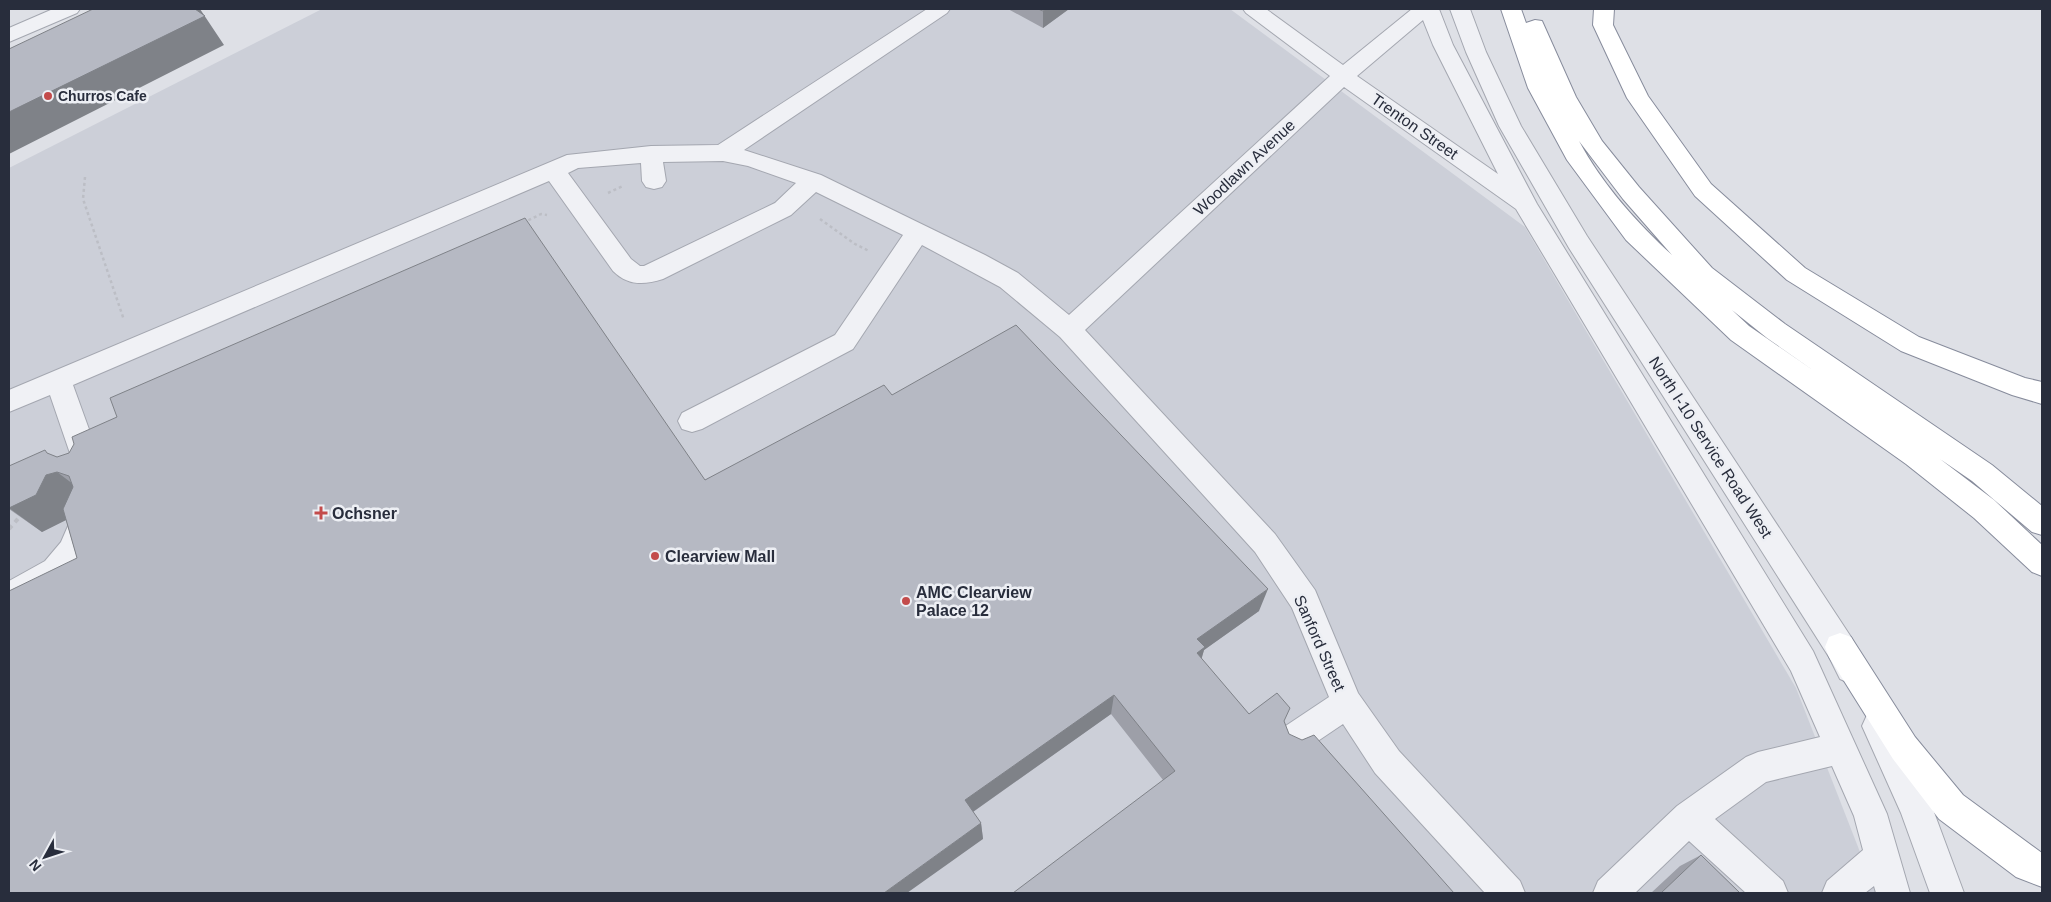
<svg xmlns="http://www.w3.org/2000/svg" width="2051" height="902" font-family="Arial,sans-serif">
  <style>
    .built { fill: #cccfd8 }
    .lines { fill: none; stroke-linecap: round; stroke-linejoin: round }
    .minor-casing { stroke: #a4a7b0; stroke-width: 2 }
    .highway-casing { stroke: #878c9c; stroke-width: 2 }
    .path-far1 { stroke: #bcbec5; stroke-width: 2.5; stroke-dasharray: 3 3; stroke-linecap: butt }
    .path { stroke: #bcbec5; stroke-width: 4; stroke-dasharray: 4.5 4.5; stroke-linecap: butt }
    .minor { fill: #f0f1f5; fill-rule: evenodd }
    .highway { fill: #fff; fill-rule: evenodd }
    .wall { fill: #9d9fa8 }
    .shaded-wall { fill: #7f8288 }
    .building { fill: #b6b9c3; stroke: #7f8288 }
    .poi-dot { fill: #c34b4b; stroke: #edeff4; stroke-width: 2 }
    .labels { text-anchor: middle; stroke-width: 5; stroke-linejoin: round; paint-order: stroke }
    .far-poi-label { font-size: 14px; font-weight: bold; fill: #282d3c; stroke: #edeff4; text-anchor: start }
    .street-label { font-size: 16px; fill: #282d3c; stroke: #edeff4 }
    .poi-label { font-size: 16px; font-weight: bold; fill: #282d3c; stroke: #edeff4; text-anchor: start }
  </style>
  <rect width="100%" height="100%" fill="#dee0e6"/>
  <path class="built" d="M 322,9 L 1230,9 L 1525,227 L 1796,688 L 1876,893 L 9,893 L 9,168 Z"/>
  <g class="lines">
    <defs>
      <path id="minor" d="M 53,9 L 80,9 L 77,13 L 9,42 L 9,28 Z
        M 927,9 L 950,9 L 947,13 L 744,150 L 821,175 L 985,255 L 1018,273 L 1069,315 L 1330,76 L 1246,13 L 1243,9 L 1266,9 L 1343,65 L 1412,9 L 1439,9 L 1453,45 L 1537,204 L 1813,651 L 1887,814 L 1910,893 L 1876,893 L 1874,886 L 1865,893 L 1822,893 L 1827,881 L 1863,850 L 1854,816 L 1832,766 L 1766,782 L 1715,819 L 1783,881 L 1788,893 L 1746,893 L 1689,841 L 1635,893 L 1593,893 L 1598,881 L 1677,806 L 1746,757 L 1758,752 L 1820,737 L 1791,671 L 1516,209 L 1344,87 L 1085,330 L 1275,534 L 1315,590 L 1358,693 L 1399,751 L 1520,881 L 1525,893 L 1485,893 L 1375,773 L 1343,724 L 1303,751 L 1292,756 L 1281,751 L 1276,740 L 1281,729 L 1329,697 L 1292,608 L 1255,552 L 1060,337 L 1000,287 L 922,245 L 853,349 L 702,429 L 692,432 L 682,429 L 678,421 L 682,413 L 835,335 L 903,235 L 816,192 L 791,215 L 663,279 C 644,285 628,286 613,271 L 549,181 L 73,385 L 103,468 L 99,476 L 89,480 L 79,476 L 75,468 L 50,395 L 9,412 L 9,390 L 567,155 L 651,146 L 718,145 ZM 1423,20 L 1433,45 L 1498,174 L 1357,76 ZM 723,161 L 748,166 L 796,183 L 775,203 L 644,266 L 640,266 L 631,259 L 568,173 L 578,168 L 641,163 L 642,181 L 646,187 L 654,189 L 662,187 L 666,181 L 663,162 Z
        M 1450,9 L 1470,9 L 1486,52 L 1521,126 L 1587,236 L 1851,637 L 1867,669 L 1862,679 L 1851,684 L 1840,679 L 1829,657 L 1569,248 L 1499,126 L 1466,52 Z
        M 88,500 L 98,503 L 102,512 C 96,527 91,545 82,559 C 68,581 34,601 9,609 L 9,581 L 45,561 L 61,542 L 78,503 Z
        M 1878,711 L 1889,715 L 1928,796 L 1964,893 L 1930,893 L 1901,813 L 1862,726 L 1867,715 Z"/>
      <path id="highway" d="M 1501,9 L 1521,9 L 1526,23 L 1535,20 L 1542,21 L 1576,97 L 1602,141 L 1639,187 L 1712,268 L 1785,324 L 1992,465 L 2042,506 L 2042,535 L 2032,532 L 1972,481 L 1940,459 L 1994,500 L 2042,545 L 2042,576 L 2032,572 L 1974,518 L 1906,464 L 1731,340 L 1626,240 L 1567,160 L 1528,88 ZM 1579,141 L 1623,199 L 1672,255 C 1637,223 1602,184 1579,141 ZM 1732,310 L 1767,338 L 1817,373 L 1749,326 Z
        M 1594,9 L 1614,9 L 1613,25 L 1648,96 L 1711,184 L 1805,268 L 1919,337 L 2025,378 L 2042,382 L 2042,404 L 2012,395 L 1901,351 L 1787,280 L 1695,196 L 1627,98 L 1593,25 Z
        M 1840,633 L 1851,637 L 1915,737 L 1963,795 L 2042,853 L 2042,887 L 2016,877 L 1939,819 L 1893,759 L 1829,657 L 1825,647 L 1829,637 Z"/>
    </defs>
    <use href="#minor" class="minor-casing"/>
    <use href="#highway" class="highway-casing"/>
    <path class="path-far1" d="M 85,177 L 83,199 L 124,320
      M 608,193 L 623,186
      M 820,219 L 855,244 L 869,251
      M 523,223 L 541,214 L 547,215"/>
    <path class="path" d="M 9,529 L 23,513"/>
    <use href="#minor" class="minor"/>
    <use href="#highway" class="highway"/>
  </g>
  <path class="wall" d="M 1008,9 L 1069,9 L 1043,28 Z
    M 892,395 L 1259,611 L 1204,650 L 1201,659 L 1249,714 L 1284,721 L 1289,734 L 1454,893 L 1163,780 L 1111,714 L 973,812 L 981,823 L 983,839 L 77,558 L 66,520 L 42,532 L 9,509 L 9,466 L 52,455 L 57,457 L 705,480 Z
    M 1701,855 L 1740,893 L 1651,893 L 1680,866 Z"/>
  <path class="shaded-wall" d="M 190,9 L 200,9 L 224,45 L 9,154 L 9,112 Z
    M 1046,9 L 1069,9 L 1043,28 L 1043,11 Z
    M 57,472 L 89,496 L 68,519 L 42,532 L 9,508 L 46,475 Z
    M 1268,589 L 1259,611 L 1204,650 L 1199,668 L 1191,674 L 1197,639 Z
    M 1114,695 L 1111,714 L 967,816 L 965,800 Z
    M 981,823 L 983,839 L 907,893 L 884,893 Z"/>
  <path class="building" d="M 93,9 L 195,9 L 205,16 L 9,112 L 9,49 Z
    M 1038,9 L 1046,9 L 1043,11 Z
    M 525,218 L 705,480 L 884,385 L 892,395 L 1016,325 L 1268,589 L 1197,639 L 1205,647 L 1197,653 L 1249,714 L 1277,693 L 1290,708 L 1284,721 L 1289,734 L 1302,740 L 1314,735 L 1454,893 L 1013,893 L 1175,771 L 1114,695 L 965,800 L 981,823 L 884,893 L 9,893 L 9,591 L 77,558 L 63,509 L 73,487 L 69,476 L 57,472 L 46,475 L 36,495 L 9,508 L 9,466 L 45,450 L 47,453 L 57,457 L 69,453 L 74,444 L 72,437 L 117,417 L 110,398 Z
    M 1701,855 L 1740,893 L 1661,893 Z"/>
  <g class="poi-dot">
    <circle cx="48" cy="96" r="5"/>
    <path d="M318.5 505.5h5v5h5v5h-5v5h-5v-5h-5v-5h5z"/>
    <circle cx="655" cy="556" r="5"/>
    <circle cx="906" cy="601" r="5"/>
  </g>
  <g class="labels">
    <g class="far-poi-label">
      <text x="58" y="101">Churros Cafe</text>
    </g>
    <g class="street-label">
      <text transform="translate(1415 126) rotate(35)" y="6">Trenton Street</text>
      <text transform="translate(1244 167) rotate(-43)" y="6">Woodlawn Avenue</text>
      <text transform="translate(1711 447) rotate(57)" y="6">North I-10 Service Road West</text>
      <text transform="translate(1320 643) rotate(66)" y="6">Sanford Street</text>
    </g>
    <g class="poi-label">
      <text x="332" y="519">Ochsner</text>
      <text x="665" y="562">Clearview Mall</text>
      <text x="916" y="598">AMC Clearview<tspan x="916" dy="18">Palace 12</tspan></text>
    </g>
  </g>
  <rect width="2051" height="902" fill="none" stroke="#282d3c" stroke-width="20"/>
  <g transform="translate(45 857) rotate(230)" stroke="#edeff4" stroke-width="4" paint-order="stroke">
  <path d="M0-4L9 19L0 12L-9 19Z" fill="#282d3c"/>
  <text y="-8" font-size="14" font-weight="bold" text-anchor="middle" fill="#282d3c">N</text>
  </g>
</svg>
